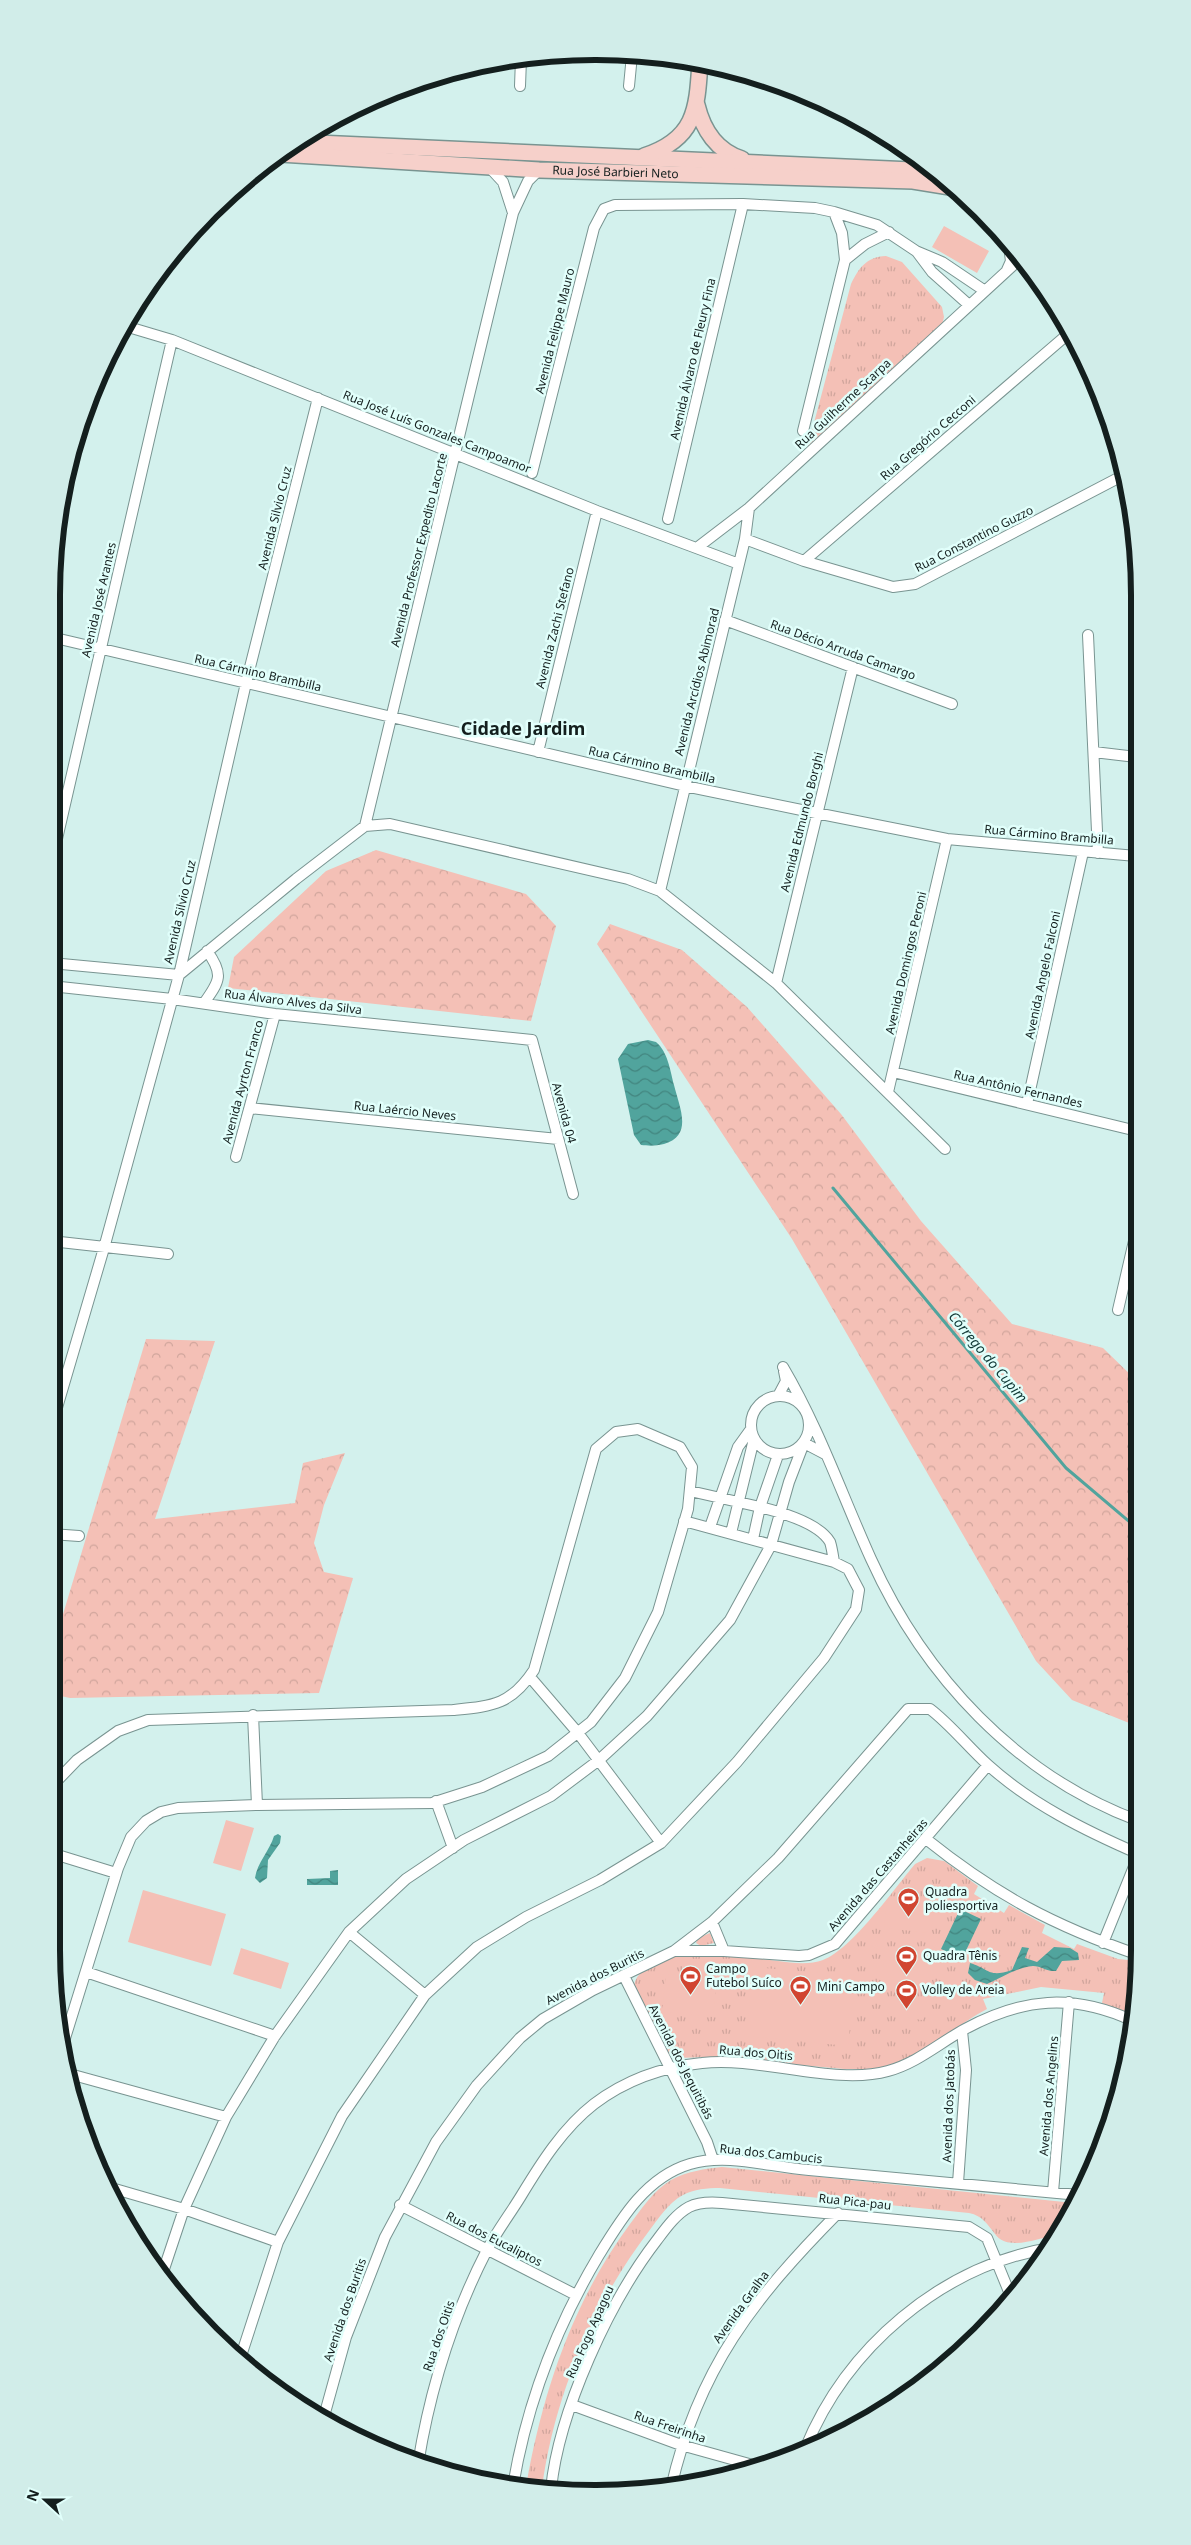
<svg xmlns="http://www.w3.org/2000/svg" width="1191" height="2545" font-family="'Noto Sans',sans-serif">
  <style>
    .grass { fill: url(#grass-tufts) }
    .forest { fill: url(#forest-crowns) }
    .garden { fill: #f4c0b6 }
    .water { fill: url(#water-waves) }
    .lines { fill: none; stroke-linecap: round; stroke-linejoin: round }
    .stream { stroke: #51a49d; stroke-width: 3 }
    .street-casing { stroke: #799491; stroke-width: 12 }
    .secondary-casing { stroke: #799491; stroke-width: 18 }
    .street { stroke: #fff; stroke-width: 10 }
    .secondary { stroke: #f6d0ca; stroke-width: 15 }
    .labels { text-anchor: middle; stroke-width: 5; stroke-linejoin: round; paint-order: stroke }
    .street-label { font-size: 12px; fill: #141f1e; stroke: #e1fffb }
    .poi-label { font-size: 12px; fill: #141f1e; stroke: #e1fffb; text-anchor: start }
    .water-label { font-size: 14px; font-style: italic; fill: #103835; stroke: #e1fffb }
    .district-label { font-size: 18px; font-weight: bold; fill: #141f1e; stroke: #e1fffb }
    .rim { fill: none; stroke: #141f1e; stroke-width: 6 }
  </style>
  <defs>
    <pattern id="grass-tufts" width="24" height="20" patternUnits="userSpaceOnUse" patternTransform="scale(1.25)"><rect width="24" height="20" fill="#f4c0b6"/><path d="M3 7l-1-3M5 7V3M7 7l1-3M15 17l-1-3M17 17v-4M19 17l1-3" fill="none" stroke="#d0a59c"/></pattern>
    <pattern id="forest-crowns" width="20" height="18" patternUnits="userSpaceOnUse" patternTransform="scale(1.25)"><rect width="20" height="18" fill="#f4c0b6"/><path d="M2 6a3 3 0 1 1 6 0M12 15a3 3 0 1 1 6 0" fill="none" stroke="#d0a59c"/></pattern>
    <pattern id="water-waves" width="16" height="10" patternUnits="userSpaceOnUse" patternTransform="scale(1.25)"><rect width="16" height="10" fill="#51a49d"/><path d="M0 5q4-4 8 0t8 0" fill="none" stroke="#42857f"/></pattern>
  </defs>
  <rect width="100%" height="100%" fill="#d3f1ed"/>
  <path class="grass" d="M 886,256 L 902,262 L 942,307 L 944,317 L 942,325 L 807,449 L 851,284 C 859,268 866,257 886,256 Z
    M 927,1858 L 944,1861 L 978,1886 L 974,1894 L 1004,1913 L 1009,1905 L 1045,1925 L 1042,1933 L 1074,1949 L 1077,1944 L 1118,1959 L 1139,1961 L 1133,2017 L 1102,2003 L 1104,1993 L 1041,1987 L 983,1999 L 987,2009 C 954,2026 923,2057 887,2066 C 873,2070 859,2069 844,2069 L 714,2057 L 674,2058 L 668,2053 L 634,1985 C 637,1973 644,1970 654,1965 C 691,1944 739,1957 778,1961 C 793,1963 809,1965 823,1960 C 852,1949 894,1889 915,1864 Z
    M 710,1933 L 714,1943 L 701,1946 L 696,1943 L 698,1938 Z
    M 722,2167 L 1074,2203 L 1057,2234 C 1041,2238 1007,2252 995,2234 C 987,2224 983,2216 969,2213 L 720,2188 C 707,2188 694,2189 683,2195 C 668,2203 659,2218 649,2231 C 593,2304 554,2397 542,2488 L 526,2487 C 542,2393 573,2301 630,2224 C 642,2208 653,2191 671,2180 C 687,2171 705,2169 722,2167 Z"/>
  <path class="forest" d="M 376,850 L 526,894 L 556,926 L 531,1021 L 228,988 L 234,957 L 326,871 Z
    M 610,924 L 682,950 L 747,1007 L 841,1114 L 921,1221 L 1012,1324 L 1103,1348 L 1138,1382 L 1139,1727 L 1072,1700 L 1036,1661 L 792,1239 L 597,944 Z
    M 146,1339 L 215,1341 L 155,1519 L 295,1503 L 303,1463 L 345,1453 L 324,1505 L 314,1543 L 324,1572 L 353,1578 L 319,1693 L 70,1698 L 51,1694 L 51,1654 Z"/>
  <path class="garden" d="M 944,226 L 989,251 L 977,273 L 932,247 Z
    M 226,1820 L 254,1828 L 241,1871 L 213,1863 Z
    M 143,1890 L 226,1914 L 211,1966 L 128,1942 Z
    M 887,1902 L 934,1907 L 931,1933 L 884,1928 Z
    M 241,1948 L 289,1963 L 281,1989 L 233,1974 Z
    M 884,1960 L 931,1963 L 929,1991 L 882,1987 Z
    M 753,1967 L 855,1976 L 848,2046 L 746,2036 Z
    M 666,1974 L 717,1979 L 713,2017 L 662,2012 Z
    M 890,1997 L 924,2003 L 922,2020 L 888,2015 Z"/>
  <path class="water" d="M 648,1040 L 656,1042 C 668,1052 670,1070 674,1085 C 679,1106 694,1136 664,1144 C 655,1146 650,1146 641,1145 L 634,1135 L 618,1059 L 628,1044 Z
    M 278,1834 L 281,1836 L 280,1843 L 268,1860 L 267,1878 L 260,1883 L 255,1878 C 257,1863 270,1850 274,1836 Z
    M 338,1870 L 338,1885 L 307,1885 L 307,1879 L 330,1878 L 330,1871 Z
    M 960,1909 L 981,1919 L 962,1959 L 941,1949 Z
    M 1022,1947 L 1029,1948 L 1025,1958 L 1037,1962 L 1054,1947 L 1070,1948 L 1078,1953 L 1079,1960 L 1062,1961 L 1056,1971 C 1047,1972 1041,1966 1033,1966 C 1018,1967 1001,1978 987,1984 L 975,1980 L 968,1973 L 970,1963 C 990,1969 988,1978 1012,1970 Z"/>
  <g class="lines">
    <path class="stream" d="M 833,1188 L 1066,1468 L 1138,1529"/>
    <defs>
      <path id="street" d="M 520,86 L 521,59
        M 629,86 L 632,55
        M 490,168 L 503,182 L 513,213
        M 917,252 L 932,272 L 969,305
        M 845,260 L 865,244 L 889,232
        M 1007,270 L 1011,261 L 1009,246
        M 125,326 L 172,340 L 597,511 L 739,564
        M 803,431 L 845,260 L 842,233 L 834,212
        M 532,473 L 594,228 L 604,209 L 615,205 L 743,204 L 815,208 L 834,212 L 877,225 L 916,251 L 942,262 L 985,291
        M 668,519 L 743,204
        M 745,539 L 804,561 L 893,587 L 915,584 L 1122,476
        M 698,547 L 749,508 L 1021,258
        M 804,561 L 1068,334
        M 725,620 L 952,704
        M 1088,635 L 1098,853
        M 51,637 L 685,786 L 816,813 L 947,839 L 1136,856
        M 538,752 L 597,511
        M 1094,752 L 1136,757
        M 365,826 L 513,213 L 528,181 L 539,170
        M 51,865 L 172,340
        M 660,891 L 745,539 L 749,508
        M 51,963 L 179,975 L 296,879 L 365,826 L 390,824 L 628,879 L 660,891 L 776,983 L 945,1149
        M 776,983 L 853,667
        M 51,986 L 172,999 L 275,1014 L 532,1040 L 573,1194
        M 204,1003 C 220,981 224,974 207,951
        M 893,1072 L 1137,1131
        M 888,1092 L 947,839
        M 1027,1104 L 1083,852
        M 250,1108 L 558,1139
        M 236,1157 L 275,1014
        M 51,1241 L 168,1254
        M 1118,1310 L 1137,1228
        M 783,1367 C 819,1428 842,1495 871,1559 C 924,1676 1017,1776 1139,1821
        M751 1425a29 29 0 1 1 58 0a29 29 0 1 1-58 0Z
        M 778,1396 L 786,1381 L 784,1371
        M 51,1428 L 104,1248 L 179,975 L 246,683 L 318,398
        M 778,1455 L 760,1507 C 780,1512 819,1523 830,1542 C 832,1548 833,1556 834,1562
        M 690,1491 L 760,1507 L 753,1539
        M 710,1527 L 738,1447 L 751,1429
        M 731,1533 L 754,1439
        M 51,1534 L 79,1536
        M 530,1677 L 578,1733 L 661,1843
        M 253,1715 L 257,1805
        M 51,1787 L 77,1760 L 118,1731 L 148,1720 L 453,1710 C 493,1706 511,1705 534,1670 L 596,1449 L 616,1432 L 638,1429 L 680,1447 L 692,1467 L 688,1509 L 658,1612 L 625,1678 L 591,1722 L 548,1756 L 482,1787 L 432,1803 L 257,1805 L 178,1808 L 161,1812 L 146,1821 L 131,1837 L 118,1868 L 61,2051
        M 436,1801 L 453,1848
        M 926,1839 C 996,1895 1054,1926 1139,1955
        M 51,1853 L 116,1873
        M 712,1922 L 724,1951
        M 349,1932 L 425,1995
        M 1103,1943 L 1139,1854
        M 674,1951 L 724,1951 L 799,1956 L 809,1955 L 835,1944 L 988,1765
        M 86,1972 L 275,2036
        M 624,1976 L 707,2142 L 713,2160
        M 66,2073 L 226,2117
        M 958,2183 L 966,2070 L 962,2031
        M 108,2187 L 184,2209 L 278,2242
        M 1053,2192 L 1069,2002
        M 400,2205 L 576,2295
        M 162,2275 L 184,2209 L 226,2117 L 275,2036 L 349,1932 L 406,1879 L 464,1840 L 551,1796 L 599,1760 L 647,1716 L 730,1620 L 771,1545 L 789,1482 L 804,1443 L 825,1454
        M 240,2359 L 278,2242 L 342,2116 L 425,1995 L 477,1947 L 526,1917 L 600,1880 L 661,1843 L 737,1762 L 824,1658 L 856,1609 L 859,1590 L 848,1569 L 834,1562 L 684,1521
        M 572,2405 L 681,2445 L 760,2467
        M 323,2420 L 346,2337 L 385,2237 L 436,2142 L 477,2085 L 520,2038 L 543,2019 L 593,1990 L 674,1951 L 712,1922 L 778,1858 L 908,1709 L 930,1709 C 951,1725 968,1747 988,1765 C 1031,1804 1086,1831 1139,1854
        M 805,2449 C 846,2348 941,2266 1050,2248
        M 418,2464 C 430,2390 453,2316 487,2250 C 497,2231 510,2214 521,2196 C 541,2163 563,2128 594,2104 C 627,2079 662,2067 702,2063 C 759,2056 835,2086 888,2071 C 917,2063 938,2044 965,2029 C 1022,1998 1073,1993 1133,2021
        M 513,2486 C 527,2403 556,2327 599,2255 C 621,2219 646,2177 690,2164 C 728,2153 769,2167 809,2170 C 899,2178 989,2186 1079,2195
        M 671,2488 C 698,2369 754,2298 838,2213
        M 551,2489 C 559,2411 609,2302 657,2240 C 666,2228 676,2214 689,2207 C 699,2202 711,2202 722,2203 L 969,2227 L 987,2238 L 1012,2299"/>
      <g id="secondary">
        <path d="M 697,105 C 703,130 717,151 742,159"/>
        <path d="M 295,142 L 934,171"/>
        <path id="s1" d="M 280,154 L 539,170 L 913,181 L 950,187"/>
        <path d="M 644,156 C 696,139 697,109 700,62"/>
      </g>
    </defs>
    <use href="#street" class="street-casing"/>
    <use href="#secondary" class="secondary-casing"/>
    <use href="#street" class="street"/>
    <use href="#secondary" class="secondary"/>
  </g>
  <defs>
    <symbol id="stadium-pin" viewBox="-11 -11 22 30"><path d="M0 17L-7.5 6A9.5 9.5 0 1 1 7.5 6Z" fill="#d14531" stroke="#e1fffb"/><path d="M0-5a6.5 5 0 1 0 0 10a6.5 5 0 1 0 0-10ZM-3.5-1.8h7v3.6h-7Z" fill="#fff"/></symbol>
  </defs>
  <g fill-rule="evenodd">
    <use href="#stadium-pin" x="896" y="1886" width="25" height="34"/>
    <use href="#stadium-pin" x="894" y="1944" width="25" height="34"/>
    <use href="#stadium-pin" x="678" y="1964" width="25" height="34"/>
    <use href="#stadium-pin" x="788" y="1974" width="25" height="34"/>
    <use href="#stadium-pin" x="894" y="1978" width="25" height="34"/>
  </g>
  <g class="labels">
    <g class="street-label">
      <text dy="4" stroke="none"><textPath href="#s1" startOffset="336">Rua José Barbieri Neto</textPath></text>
      <text transform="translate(555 331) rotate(-76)" y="4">Avenida Felippe Mauro</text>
      <text transform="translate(693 359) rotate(-77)" y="4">Avenida Álvaro de Fleury Fina</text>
      <text transform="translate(843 404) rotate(-43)" y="4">Rua Guilherme Scarpa</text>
      <text transform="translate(437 432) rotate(22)" y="4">Rua José Luís Gonzales Campoamor</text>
      <text transform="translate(928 438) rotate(-41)" y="4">Rua Gregório Cecconi</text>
      <text transform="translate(275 518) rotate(-76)" y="4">Avenida Silvio Cruz</text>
      <text transform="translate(974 539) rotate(-27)" y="4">Rua Constantino Guzzo</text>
      <text transform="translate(419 550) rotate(-76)" y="4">Avenida Professor Expedito Lacorte</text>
      <text transform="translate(99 600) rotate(-77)" y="4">Avenida José Arantes</text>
      <text transform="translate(555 628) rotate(-76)" y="4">Avenida Zachi Stefano</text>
      <text transform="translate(843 650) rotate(20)" y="4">Rua Décio Arruda Camargo</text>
      <text transform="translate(258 673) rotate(13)" y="4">Rua Cármino Brambilla</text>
      <text transform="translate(697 682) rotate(-76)" y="4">Avenida Arcídios Abimorad</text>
      <text transform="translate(652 765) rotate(13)" y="4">Rua Cármino Brambilla</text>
      <text transform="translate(802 822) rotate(-76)" y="4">Avenida Edmundo Borghi</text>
      <text transform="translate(1049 835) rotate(5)" y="4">Rua Cármino Brambilla</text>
      <text transform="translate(180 912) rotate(-77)" y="4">Avenida Silvio Cruz</text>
      <text transform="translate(906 963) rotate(-77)" y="4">Avenida Domingos Peroni</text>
      <text transform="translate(1043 975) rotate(-78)" y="4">Avenida Angelo Falconi</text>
      <text transform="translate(293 1002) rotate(7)" y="4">Rua Álvaro Alves da Silva</text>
      <text transform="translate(243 1082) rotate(-75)" y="4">Avenida Ayrton Franco</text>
      <text transform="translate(1018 1089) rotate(13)" y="4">Rua Antônio Fernandes</text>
      <text transform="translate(405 1111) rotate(6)" y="4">Rua Laércio Neves</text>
      <text transform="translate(564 1113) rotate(75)" y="4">Avenida 04</text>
      <text transform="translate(878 1875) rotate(-49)" y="4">Avenida das Castanheiras</text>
      <text transform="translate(595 1977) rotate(-27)" y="4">Avenida dos Buritis</text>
      <text transform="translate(756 2053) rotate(5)" y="4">Rua dos Oitis</text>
      <text transform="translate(681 2062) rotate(63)" y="4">Avenida dos Jequitibás</text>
      <text transform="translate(1049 2096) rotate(-85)" y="4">Avenida dos Angelins</text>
      <text transform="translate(949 2106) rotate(-88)" y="4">Avenida dos Jatobás</text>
      <text transform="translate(771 2154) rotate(6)" y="4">Rua dos Cambucis</text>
      <text transform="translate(855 2202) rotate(6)" y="4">Rua Pica-pau</text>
      <text transform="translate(494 2239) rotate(27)" y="4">Rua dos Eucaliptos</text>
      <text transform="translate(741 2307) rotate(-54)" y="4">Avenida Gralha</text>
      <text transform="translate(345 2310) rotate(-71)" y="4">Avenida dos Buritis</text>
      <text transform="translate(590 2332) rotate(-66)" y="4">Rua Fogo Apagou</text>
      <text transform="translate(439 2336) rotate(-71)" y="4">Rua dos Oitis</text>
      <text transform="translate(670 2427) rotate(19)" y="4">Rua Freirinha</text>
    </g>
    <g class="poi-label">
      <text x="925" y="1896">Quadra<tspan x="925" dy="14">poliesportiva</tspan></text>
      <text x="923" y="1960">Quadra Tênis</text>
      <text x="706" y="1973">Campo<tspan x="706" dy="14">Futebol Suíco</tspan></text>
      <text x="817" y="1991">Mini Campo</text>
      <text x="922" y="1994">Volley de Areia</text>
    </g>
    <g class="water-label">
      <text transform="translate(988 1357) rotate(50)" y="5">Córrego do Cupim</text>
    </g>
    <g class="district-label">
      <text x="523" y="735">Cidade Jardim</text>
    </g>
  </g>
  <path d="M0 0H1191V2545H0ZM595 60H596A535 535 0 0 1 1131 595V1950A535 535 0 0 1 596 2485H595A535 535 0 0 1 60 1950V595A535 535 0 0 1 595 60Z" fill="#d1ede9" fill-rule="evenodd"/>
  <path class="rim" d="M595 60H596A535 535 0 0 1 1131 595V1950A535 535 0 0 1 596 2485H595A535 535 0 0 1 60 1950V595A535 535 0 0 1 595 60Z"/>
  <g transform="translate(45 2500) rotate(291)" stroke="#e1fffb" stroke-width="4" paint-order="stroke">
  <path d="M0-4L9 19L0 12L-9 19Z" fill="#141f1e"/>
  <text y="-8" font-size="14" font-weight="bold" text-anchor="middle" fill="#141f1e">N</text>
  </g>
</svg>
